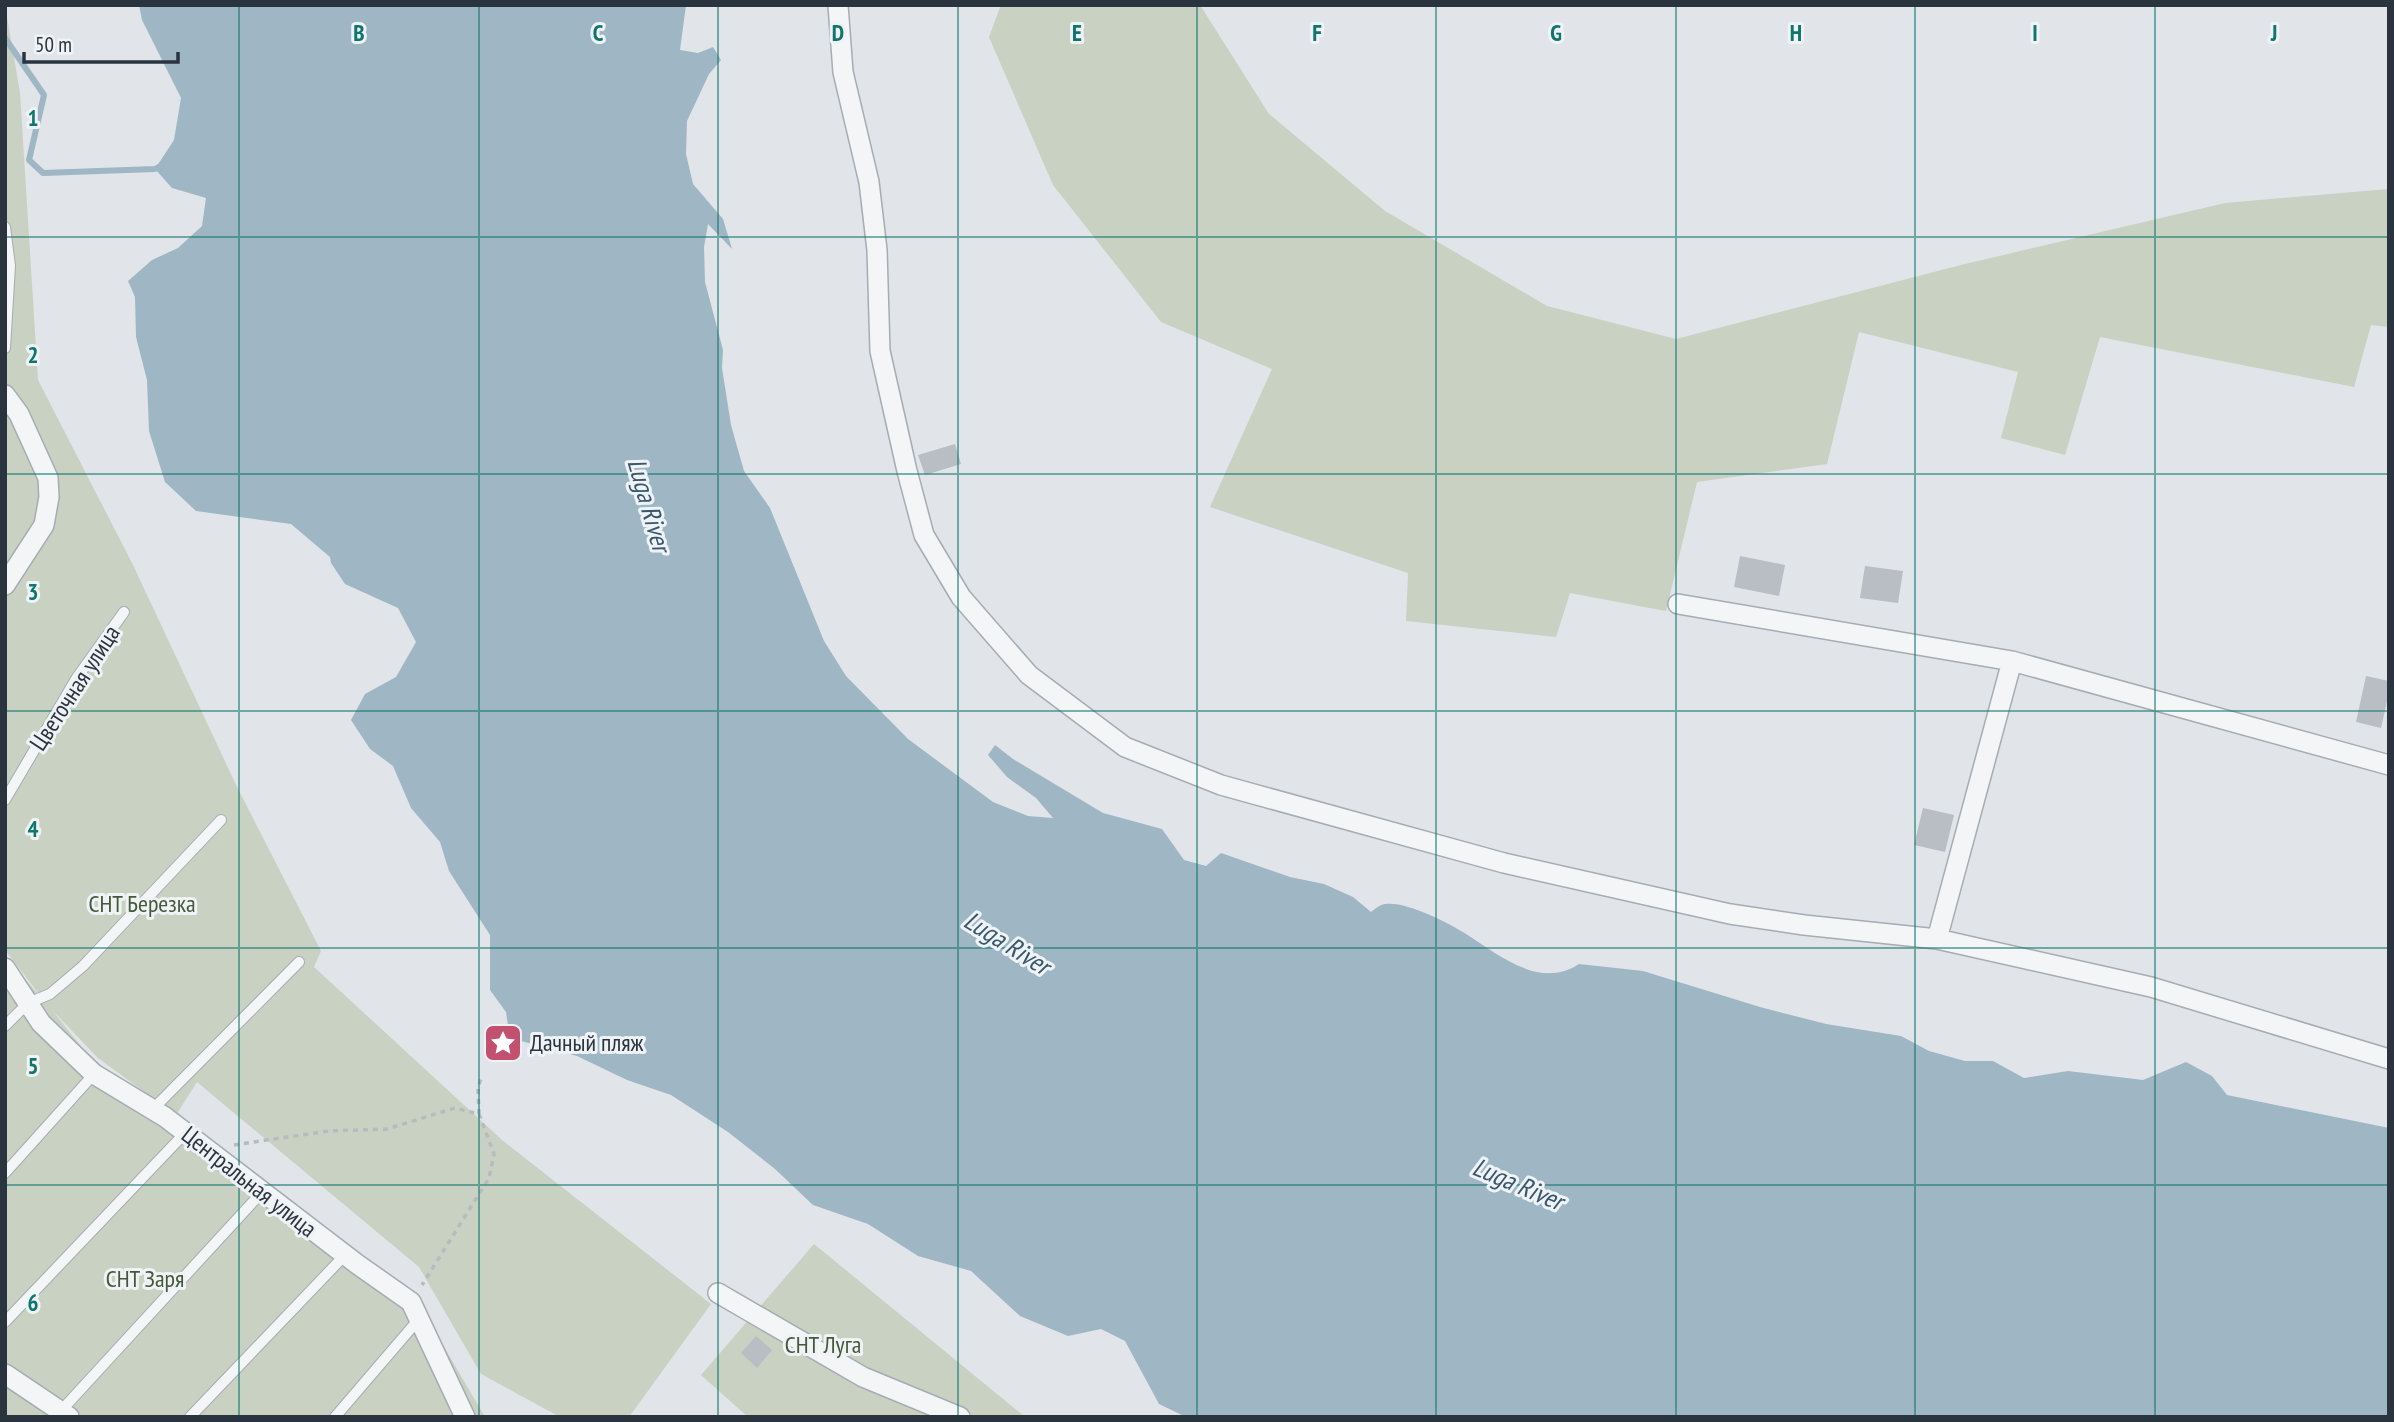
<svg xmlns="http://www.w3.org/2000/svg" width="2394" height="1422" font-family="'PT Sans Narrow',sans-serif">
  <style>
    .green { fill: #c8d1c2 }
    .water { fill: #9fb6c5 }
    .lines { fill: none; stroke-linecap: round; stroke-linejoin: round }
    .stream { stroke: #9fb6c5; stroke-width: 6 }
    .building { fill: #b8bec4 }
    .lane-casing { stroke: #a6acb2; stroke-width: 12 }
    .street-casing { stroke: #a6acb2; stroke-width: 22 }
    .path { stroke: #b7bbc0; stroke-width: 3.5; stroke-dasharray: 5 5; stroke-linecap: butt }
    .lane { stroke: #f3f5f7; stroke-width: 10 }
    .street { stroke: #f3f5f7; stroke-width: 19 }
    .grid { fill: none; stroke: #0f766e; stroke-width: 2; stroke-opacity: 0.55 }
    .labels { text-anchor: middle; stroke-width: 6; stroke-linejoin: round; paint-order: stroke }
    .street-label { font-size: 24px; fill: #2a343e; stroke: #f0f3f6 }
    .park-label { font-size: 24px; fill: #435939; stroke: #f0f3f6 }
    .poi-label { font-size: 24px; fill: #2a343e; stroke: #f0f3f6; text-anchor: start }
    .water-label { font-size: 26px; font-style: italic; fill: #38576f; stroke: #f0f3f6 }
    .grid-label { font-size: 23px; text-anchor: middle; font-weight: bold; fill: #0f766e; stroke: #f0f3f6; stroke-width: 6; stroke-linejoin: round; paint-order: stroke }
  </style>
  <rect width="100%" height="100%" fill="#e1e4e8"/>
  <path class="green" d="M 5,5 L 20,93 L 38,380 L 132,563 L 237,787 L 321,951 L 314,967 L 502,1140 L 711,1304 L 629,1417 L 560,1417 L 481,1374 L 419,1267 L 197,1082 L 176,1115 L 98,1058 L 52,1010 L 95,1064 L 393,1298 L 440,1340 L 485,1417 L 5,1417 L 5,955 L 49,1007 L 5,950 Z
    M 1001,5 L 1200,5 L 1269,114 L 1385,211 L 1547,306 L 1676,339 L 1961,265 L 2225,203 L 2389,189 L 2389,327 L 2371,325 L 2354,387 L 2100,337 L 2065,455 L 2001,438 L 2018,372 L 1859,332 L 1827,464 L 1697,482 L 1666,611 L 1570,593 L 1556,637 L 1406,621 L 1408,573 L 1210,507 L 1272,369 L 1161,322 L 1053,185 L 989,37 Z
    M 814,1244 L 1025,1417 L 748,1417 L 701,1375 Z"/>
  <path class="water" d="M 139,5 L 686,5 L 680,50 L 698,53 L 713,47 L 721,60 L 709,74 L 687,121 L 686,154 L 693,184 L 723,219 L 732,249 L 708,224 L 704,247 L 705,282 L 723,350 L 722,368 L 731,425 L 744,471 L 770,508 L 824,641 L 846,676 L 908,739 L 993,802 L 1028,816 L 1053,818 L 1036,798 L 1007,777 L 988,755 L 995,745 L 1013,759 L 1103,813 L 1162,829 L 1184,860 L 1206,866 L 1221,853 L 1290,877 L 1324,884 L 1353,897 L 1371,912 C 1375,909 1379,905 1385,904 C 1406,901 1447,922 1466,934 C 1499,955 1540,990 1579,964 L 1643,971 L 1760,1007 L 1826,1024 L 1901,1036 L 1929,1051 L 1965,1061 L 1993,1061 L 2024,1078 L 2068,1071 L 2143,1080 L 2186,1062 L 2212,1076 L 2227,1095 L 2389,1128 L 2389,1417 L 1186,1417 L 1159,1404 L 1125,1341 L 1101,1329 L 1068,1336 L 1020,1316 L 971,1271 L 918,1256 L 868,1224 L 813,1205 L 775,1169 L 728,1132 L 671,1095 L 627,1080 L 577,1056 L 510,1038 L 506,1012 L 490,990 L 490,935 L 449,871 L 440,842 L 411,808 L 393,766 L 370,749 L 351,720 L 365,694 L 396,677 L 416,642 L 398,608 L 345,584 L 331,563 L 330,557 L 291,524 L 196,511 L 165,482 L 149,431 L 147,380 L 136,337 L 135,297 L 128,281 L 152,260 L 178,248 L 202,226 L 206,198 L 172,188 L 155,169 L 174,140 L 181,98 L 142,20 Z"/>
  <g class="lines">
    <path class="stream" d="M 5,38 L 44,95 L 29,160 L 43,173 L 155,169 L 162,165"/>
  </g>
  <path class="building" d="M 955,444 L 961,464 L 925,475 L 918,455 Z
    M 1740,556 L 1785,565 L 1779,596 L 1734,587 Z
    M 1865,566 L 1903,571 L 1898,603 L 1860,598 Z
    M 2366,676 L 2389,681 L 2389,692 L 2381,728 L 2356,722 Z
    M 1923,808 L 1954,815 L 1945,852 L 1914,845 Z
    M 756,1336 L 772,1350 L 757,1368 L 741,1353 Z"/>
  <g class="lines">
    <defs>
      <path id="lane" d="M 5,227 L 10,266 L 5,348
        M 5,800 L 76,679 L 124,612
        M 5,1026 L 28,1003 L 50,994 L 83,966 L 221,820
        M 153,1109 L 299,962
        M 5,1173 L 94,1074
        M 5,1322 L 186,1132
        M 59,1413 L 262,1192
        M 190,1417 L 345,1255
        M 335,1417 L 419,1319"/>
      <path id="street" d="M 838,5 L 843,72 L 869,182 L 877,250 L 880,351 L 907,471 L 924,535 L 961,597 L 1029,675 L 1125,747 L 1221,785 L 1504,863 L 1730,914 L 1804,925 L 1937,939 L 2151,987 L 2389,1059
        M 5,395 L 19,414 L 48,478 L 49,497 L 44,525 L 5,585
        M 1678,604 L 2012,661 L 2389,765
        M 1937,939 L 2012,661
        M 5,968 L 41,1023 L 94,1074 L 165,1117 L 357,1264 L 411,1302 L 465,1417
        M 718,1293 L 863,1377 L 960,1417
        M 5,1374 L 69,1417"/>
    </defs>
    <use href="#lane" class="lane-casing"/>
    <use href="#street" class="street-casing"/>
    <path class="path" d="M 479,1114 L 478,1088 L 481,1078
      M 234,1145 L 328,1131 L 387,1129 L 455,1108 L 479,1114 L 494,1154 L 489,1178 L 422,1285"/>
    <use href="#lane" class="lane"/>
    <use href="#street" class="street"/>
  </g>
  <path class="grid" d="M 239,5 L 239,1417M 479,5 L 479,1417M 718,5 L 718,1417M 958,5 L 958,1417M 1197,5 L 1197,1417M 1436,5 L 1436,1417M 1676,5 L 1676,1417M 1915,5 L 1915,1417M 2155,5 L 2155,1417M 5,237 L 2389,237M 5,474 L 2389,474M 5,711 L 2389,711M 5,948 L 2389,948M 5,1185 L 2389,1185"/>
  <defs>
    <symbol id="sight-square" viewBox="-11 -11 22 22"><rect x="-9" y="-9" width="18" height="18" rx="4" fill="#c2506f" stroke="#f0f3f6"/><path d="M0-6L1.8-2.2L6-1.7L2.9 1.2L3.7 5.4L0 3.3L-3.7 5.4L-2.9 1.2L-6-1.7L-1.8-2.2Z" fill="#fff"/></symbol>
  </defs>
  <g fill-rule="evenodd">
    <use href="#sight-square" x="481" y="1021" width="44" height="44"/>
  </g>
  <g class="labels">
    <g class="street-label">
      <text transform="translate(75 688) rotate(-57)" y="8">Цветочная улица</text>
      <text transform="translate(249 1182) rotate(38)" y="8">Центральная улица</text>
    </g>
    <g class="park-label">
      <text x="142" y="912">СНТ Березка</text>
      <text x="145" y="1287">СНТ Заря</text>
      <text x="823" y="1353">СНТ Луга</text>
    </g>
    <g class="poi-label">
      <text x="530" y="1051">Дачный пляж</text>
    </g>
    <g class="water-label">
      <text transform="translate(649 505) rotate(74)" y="9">Luga River</text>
      <text transform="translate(1007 943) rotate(32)" y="9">Luga River</text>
      <text transform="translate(1518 1184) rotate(23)" y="9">Luga River</text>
    </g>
  </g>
  <g class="grid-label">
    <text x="359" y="41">B</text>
    <text x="598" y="41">C</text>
    <text x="838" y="41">D</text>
    <text x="1077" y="41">E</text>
    <text x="1317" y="41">F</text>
    <text x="1556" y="41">G</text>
    <text x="1796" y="41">H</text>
    <text x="2035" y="41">I</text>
    <text x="2274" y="41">J</text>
    <text x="33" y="126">1</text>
    <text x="33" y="363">2</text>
    <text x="33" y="600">3</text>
    <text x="33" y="837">4</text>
    <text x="33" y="1074">5</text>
    <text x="33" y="1311">6</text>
  </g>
  <rect width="2394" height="1422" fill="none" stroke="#2a343e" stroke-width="14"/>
  <path d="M24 52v10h154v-10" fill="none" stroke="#2a343e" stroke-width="3.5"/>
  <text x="35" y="52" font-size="21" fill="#2a343e" stroke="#f0f3f6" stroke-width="5" paint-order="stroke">50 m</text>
</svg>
